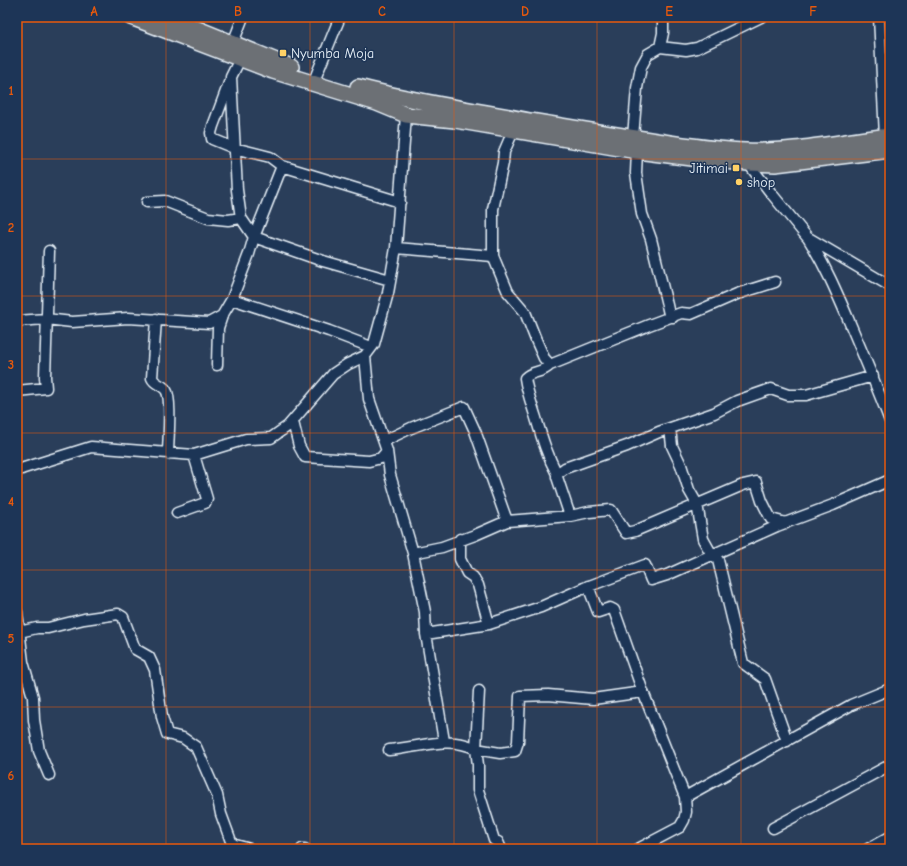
<svg xmlns="http://www.w3.org/2000/svg" width="907" height="866" font-family="'Comic Neue',sans-serif">
  <style>
    .lines { fill: none; stroke-linecap: round; stroke-linejoin: round }
    .street-casing { stroke: #e8f1f8; stroke-width: 13 }
    .primary-casing { stroke: #e8f1f8; stroke-width: 18 }
    .street { stroke: #1d3557; stroke-width: 10 }
    .primary { stroke: #6c6f75; stroke-width: 15 }
    .grid { fill: none; stroke: #e8590c; stroke-width: 1; stroke-opacity: 0.55 }
    .poi-dot { fill: #ffd166; stroke: #1d3557; stroke-width: 1.5 }
    .labels { text-anchor: middle; stroke-width: 3; stroke-linejoin: round; paint-order: stroke }
    .poi-label { font-size: 14px; fill: #e8f1f8; stroke: #1d3557; text-anchor: start }
    .neatline { fill: none; stroke: #e8590c; stroke-width: 1.5 }
    .grid-label { font-size: 13px; text-anchor: middle; font-weight: bold; fill: #e8590c }
  </style>
  <rect width="100%" height="100%" fill="#2a3e5a"/>
  <filter id="ink" filterUnits="userSpaceOnUse"><feTurbulence type="fractalNoise" baseFrequency=".025" numOctaves="2"/><feDisplacementMap in="SourceGraphic" scale="8" xChannelSelector="R" yChannelSelector="G"/><feConvolveMatrix kernelMatrix="1 2 1 2 8 2 1 2 1" color-interpolation-filters="sRGB"/></filter>
  <g filter="url(#ink)">
    <g class="lines">
      <defs>
        <path id="street" d="M 879,17 L 885,136
          M 233,43 L 243,17
          M 660,47 L 686,50 L 697,48 L 761,17
          M 316,76 L 340,17
          M 229,83 L 213,126 L 211,133 L 212,139 L 234,148 L 270,157 L 282,166 L 400,202
          M 513,131 L 504,152 L 503,163 L 493,209 L 493,256 L 508,292 L 525,312 L 536,340 L 544,358 L 550,365
          M 633,137 L 637,88 L 641,67 L 648,54 L 660,47 L 663,33 L 663,17
          M 637,151 L 636,173 L 642,214 L 651,239 L 667,305 L 669,314 L 673,317
          M 748,160 L 748,163 L 771,193 L 807,237 L 890,286
          M 282,166 L 254,237 L 323,261 L 390,280
          M 147,202 L 165,201 L 208,218 L 228,220 L 241,218
          M 808,238 C 825,265 837,293 849,321 C 863,354 877,387 890,421
          M 396,248 L 493,256
          M 232,299 L 329,331 L 371,347
          M 156,319 L 152,378 C 155,385 162,384 166,390 C 172,398 168,442 168,454
          M 17,321 L 46,319 L 72,322 L 128,318 L 209,323 L 222,316 L 232,299 L 249,254 L 254,237 L 241,218 L 237,190 L 231,77 L 243,53
          M 365,356 L 369,399 L 387,451 L 390,475 L 413,553 L 425,612 L 426,634
          M 217,365 L 218,328 L 222,316
          M 17,391 L 46,388 L 45,377 L 49,251
          M 293,422 L 299,446 L 305,457 L 369,461 L 381,458 L 387,451
          M 670,428 L 672,446 L 681,465 L 689,490 L 697,504 L 703,539 L 712,555 L 718,560 L 743,663 L 765,679 L 787,741
          M 384,441 L 411,428 L 464,407 L 475,431 L 507,521
          M 17,471 L 24,468 L 91,447 L 194,455 L 246,439 L 271,438 L 288,426 L 333,374 L 348,364 L 365,356 L 374,344 L 388,293 L 396,248 L 406,115
          M 557,474 C 547,455 542,438 536,418 C 532,405 527,392 525,378 C 532,370 542,374 550,365 L 649,325 L 681,313 L 691,314 L 737,294 L 775,282
          M 177,513 L 205,503 L 207,499 L 194,455
          M 570,516 L 557,477 L 557,474 L 565,468 L 627,446 L 659,432 L 714,413 L 737,401 L 771,389 L 788,395 L 806,395 L 873,376
          M 460,539 L 460,559 L 467,573 L 473,577 L 478,585 L 489,624
          M 413,553 L 442,547 L 475,535 L 507,521 L 570,516 L 589,512 L 611,510 L 626,533 L 635,531 L 743,485 L 756,482 L 762,501 L 771,519 L 786,523
          M 588,586 L 598,612 L 610,608 L 614,610 L 643,692 L 685,797
          M 17,612 L 23,662 L 33,697 L 34,720 L 39,751 L 49,775
          M 19,632 L 37,628 L 48,628 L 84,619 L 118,614 L 123,617 L 135,649 L 149,657 L 155,670 L 162,717 L 167,734 L 183,738 L 196,747 L 217,795 L 221,814 L 232,844 L 230,849
          M 479,691 L 476,749 L 500,753 L 515,751 L 518,742 L 520,696 L 548,695 L 593,699 L 643,692
          M 444,741 L 426,634 L 489,624 L 541,607 L 584,588 L 645,565 L 651,580 L 667,575 L 777,526 L 833,505 L 890,480
          M 389,750 C 418,748 449,735 476,749 L 478,765 L 478,790 L 494,840 L 498,842 L 501,849
          M 773,828 L 890,765
          M 232,844 L 250,849
          M 302,849 L 305,849
          M 638,849 L 680,827 L 684,820 L 686,812 L 685,797 L 851,705 L 890,689
          M 868,849 L 890,837"/>
        <path id="primary" d="M 131,17 L 273,71 L 377,103 L 406,115 L 455,120 L 637,151 L 700,159 L 748,163 L 775,164 L 890,150
          M 168,17 L 291,67
          M 358,87 C 414,102 473,110 530,121 C 572,128 614,135 656,141 C 685,145 715,150 746,151 C 793,153 843,141 890,136"/>
      </defs>
      <use href="#street" class="street-casing"/>
      <use href="#primary" class="primary-casing"/>
      <use href="#street" class="street"/>
      <use href="#primary" class="primary"/>
    </g>
  </g>
  <path class="grid" d="M 166,17 L 166,849M 310,17 L 310,849M 454,17 L 454,849M 597,17 L 597,849M 741,17 L 741,849M 17,159 L 890,159M 17,296 L 890,296M 17,433 L 890,433M 17,570 L 890,570M 17,707 L 890,707"/>
  <g class="poi-dot">
    <rect x="279" y="49" width="8" height="8" rx="2"/>
    <rect x="732" y="164" width="8" height="8" rx="2"/>
    <circle cx="739" cy="182" r="4"/>
  </g>
  <g class="labels">
    <g class="poi-label">
      <text x="291" y="58">Nyumba Moja</text>
      <text x="728" y="173" text-anchor="end">Jitimai</text>
      <text x="747" y="187">shop</text>
    </g>
  </g>
  <rect width="907" height="866" fill="none" stroke="#1d3557" stroke-width="44"/>
  <rect x="22" y="22" width="863" height="822" class="neatline"/>
  <g class="grid-label">
    <text x="94" y="16">A</text>
    <text x="238" y="16">B</text>
    <text x="382" y="16">C</text>
    <text x="525" y="16">D</text>
    <text x="669" y="16">E</text>
    <text x="813" y="16">F</text>
    <text x="11" y="95">1</text>
    <text x="11" y="232">2</text>
    <text x="11" y="369">3</text>
    <text x="11" y="506">4</text>
    <text x="11" y="643">5</text>
    <text x="11" y="780">6</text>
  </g>
</svg>
